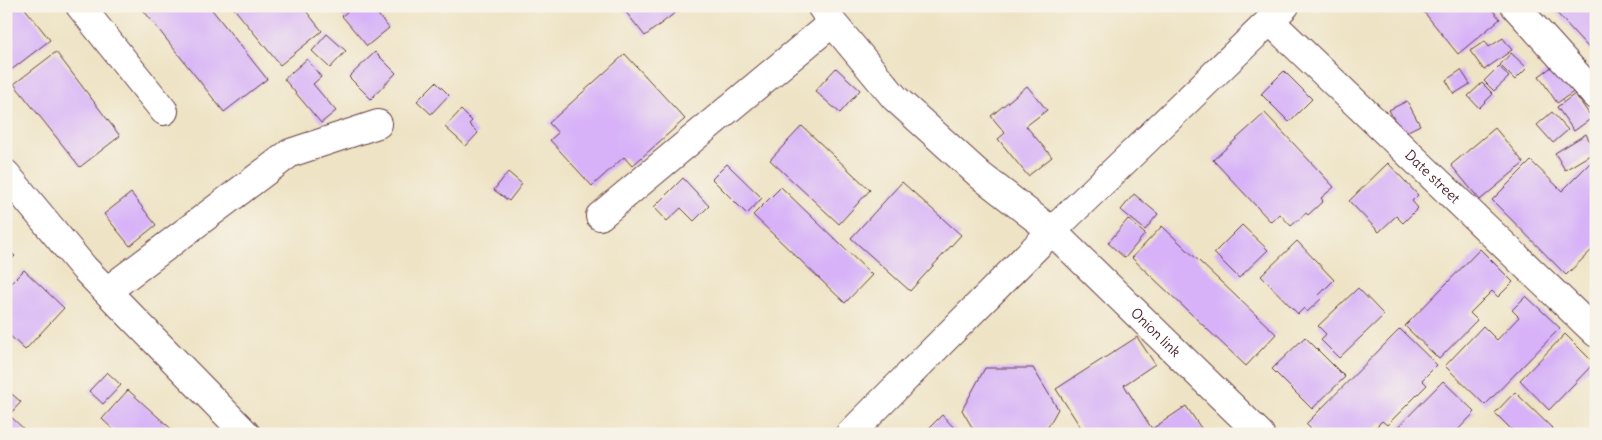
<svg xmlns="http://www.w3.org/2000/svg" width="1602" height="440" font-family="Delius,sans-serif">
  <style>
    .building { fill: #d7b2f8 }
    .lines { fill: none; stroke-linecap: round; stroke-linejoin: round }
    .minor-casing { stroke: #633c42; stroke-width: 30 }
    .minor { stroke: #fff; stroke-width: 28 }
    .labels { text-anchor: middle; stroke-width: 4; stroke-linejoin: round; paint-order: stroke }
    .street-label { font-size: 14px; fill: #4a1f2b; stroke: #f7f3e8 }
  </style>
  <rect width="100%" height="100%" fill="#f7f3e8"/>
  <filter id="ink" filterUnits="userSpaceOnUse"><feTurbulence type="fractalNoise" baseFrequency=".02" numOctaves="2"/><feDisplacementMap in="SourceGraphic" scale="10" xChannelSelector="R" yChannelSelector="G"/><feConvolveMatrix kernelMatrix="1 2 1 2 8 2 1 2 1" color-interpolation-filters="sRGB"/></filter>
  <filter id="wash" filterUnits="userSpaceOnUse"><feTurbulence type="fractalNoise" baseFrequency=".0096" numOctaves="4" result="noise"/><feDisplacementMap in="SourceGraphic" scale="20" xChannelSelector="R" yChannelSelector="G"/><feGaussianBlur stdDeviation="1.12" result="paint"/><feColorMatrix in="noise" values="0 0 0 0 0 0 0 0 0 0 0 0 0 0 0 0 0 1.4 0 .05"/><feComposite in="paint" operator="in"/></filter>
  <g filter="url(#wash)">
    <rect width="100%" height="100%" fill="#eee3c5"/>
    <g id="blocks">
      <path class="building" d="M 6,6 L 23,6 L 50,40 L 6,74 Z
        M 140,6 L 209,6 L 267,79 L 224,112 Z
        M 232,6 L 302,6 L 322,31 L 280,65 Z
        M 354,6 L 371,6 L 389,28 L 367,46 L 342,16 Z
        M 621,6 L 684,6 L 645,36 Z
        M 1419,6 L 1489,6 L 1500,19 L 1458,54 Z
        M 1560,6 L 1596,6 L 1596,56 L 1555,11 Z
        M 327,34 L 346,51 L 330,68 L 312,51 Z
        M 1503,38 L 1512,50 L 1484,70 L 1470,51 L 1485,41 L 1489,47 Z
        M 56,52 L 120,136 L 80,167 L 14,84 Z
        M 375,52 L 396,73 L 371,99 L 349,77 Z
        M 1511,53 L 1527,68 L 1515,80 L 1500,65 Z
        M 625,54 L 685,119 L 632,166 L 624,157 L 592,186 L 550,140 L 558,133 L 549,123 Z
        M 307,59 L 321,77 L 313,84 L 336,111 L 321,123 L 284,79 Z
        M 1556,64 L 1575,91 L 1557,103 L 1539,76 Z
        M 1499,66 L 1509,77 L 1494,91 L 1484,81 Z
        M 836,68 L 860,90 L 840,113 L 815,91 Z
        M 1461,70 L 1470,84 L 1454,94 L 1446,80 Z
        M 1284,71 L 1312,99 L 1289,122 L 1261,94 Z
        M 436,82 L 449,95 L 431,114 L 417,101 Z
        M 1482,83 L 1493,94 L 1479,108 L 1468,96 Z
        M 1027,86 L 1047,110 L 1026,126 L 1052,157 L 1028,176 L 998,139 L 1005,133 L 991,116 Z
        M 1575,94 L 1592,118 L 1574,131 L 1557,107 Z
        M 1407,101 L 1420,125 L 1402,134 L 1389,110 Z
        M 461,110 L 472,121 L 469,124 L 478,133 L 466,146 L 445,127 Z
        M 1552,112 L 1568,130 L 1553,143 L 1537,125 Z
        M 1265,113 L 1334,187 L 1321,198 L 1323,201 L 1308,215 L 1306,213 L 1291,226 L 1280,214 L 1271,222 L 1213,160 Z
        M 802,126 L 870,190 L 839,224 L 770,160 Z
        M 1495,128 L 1524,163 L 1480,200 L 1451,165 Z
        M 1586,134 L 1595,152 L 1565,170 L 1555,153 Z
        M 1596,157 L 1596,246 L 1566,275 L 1492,200 L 1531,161 L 1562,191 Z
        M 1388,163 L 1418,195 L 1412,201 L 1418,208 L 1403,223 L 1396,216 L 1379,232 L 1349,201 Z
        M 727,164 L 762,198 L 747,214 L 712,179 Z
        M 508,172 L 522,184 L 509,201 L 494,190 Z
        M 683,178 L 709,206 L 694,221 L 681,208 L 667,221 L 654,207 Z
        M 902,182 L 961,235 L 910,291 L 851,238 Z
        M 781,187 L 872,275 L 845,303 L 753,215 Z
        M 131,193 L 156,225 L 130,246 L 104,214 Z
        M 1134,194 L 1158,214 L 1145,230 L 1121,210 Z
        M 1128,219 L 1145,234 L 1125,258 L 1108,243 Z
        M 1242,225 L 1268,250 L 1239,278 L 1214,253 Z
        M 1162,226 L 1276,334 L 1246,366 L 1132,258 Z
        M 1297,241 L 1334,280 L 1318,296 L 1321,299 L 1307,312 L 1304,308 L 1298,314 L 1261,276 Z
        M 6,249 L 15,256 L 6,265 Z
        M 1480,249 L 1513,282 L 1498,297 L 1492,291 L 1470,313 L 1477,320 L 1439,359 L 1405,326 Z
        M 24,270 L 64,308 L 25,350 L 6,332 L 6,288 Z
        M 1358,288 L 1384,315 L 1339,358 L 1321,340 L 1326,334 L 1318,326 Z
        M 1526,296 L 1560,328 L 1485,405 L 1445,366 L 1483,326 L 1497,340 L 1519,317 L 1512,310 Z
        M 1400,329 L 1437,365 L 1422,380 L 1427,385 L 1387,425 L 1382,421 L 1369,434 L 1316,434 L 1306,424 Z
        M 1565,334 L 1594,363 L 1549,410 L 1520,380 Z
        M 1137,337 L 1155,364 L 1124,385 L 1152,429 L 1186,406 L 1205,434 L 1085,434 L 1056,389 Z
        M 1305,337 L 1345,377 L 1312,409 L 1272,369 Z
        M 985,368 L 1033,368 L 1058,409 L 1044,434 L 976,434 L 962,410 Z
        M 107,372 L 121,385 L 103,404 L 89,391 Z
        M 1443,381 L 1475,412 L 1454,434 L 1391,434 Z
        M 6,389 L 21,402 L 9,415 L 24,429 L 20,434 L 6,434 Z
        M 128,390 L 177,434 L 118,434 L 102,419 Z
        M 1515,392 L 1554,430 L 1551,434 L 1516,434 L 1495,413 Z
        M 942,415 L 960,434 L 923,434 Z"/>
    </g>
  </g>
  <g filter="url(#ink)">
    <use href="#blocks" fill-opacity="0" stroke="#633c42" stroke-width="1"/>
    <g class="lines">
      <defs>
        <g id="minor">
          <path d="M 80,6 L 164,111"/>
          <path id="s1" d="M 821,6 L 831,21 L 895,98 L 981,176 L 1052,231 L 1260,434"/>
          <path d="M 1515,6 L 1596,96"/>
          <path id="s2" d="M 1270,21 L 1596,333"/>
          <path d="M 6,174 L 84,268 L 246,434"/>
          <path d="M 600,216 L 832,23"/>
          <path d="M 107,291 L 290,153 L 378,124"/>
          <path d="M 850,434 L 1052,231 L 1285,6"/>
        </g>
      </defs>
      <use href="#minor" class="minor-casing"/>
      <use href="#minor" class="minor"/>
    </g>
  </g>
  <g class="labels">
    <g class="street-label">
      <text dy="5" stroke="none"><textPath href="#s2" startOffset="225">Date street</textPath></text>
      <text dy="5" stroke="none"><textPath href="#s1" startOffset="469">Onion link</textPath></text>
    </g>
  </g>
  <rect width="1602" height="440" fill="none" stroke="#f7f3e8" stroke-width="25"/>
</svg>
